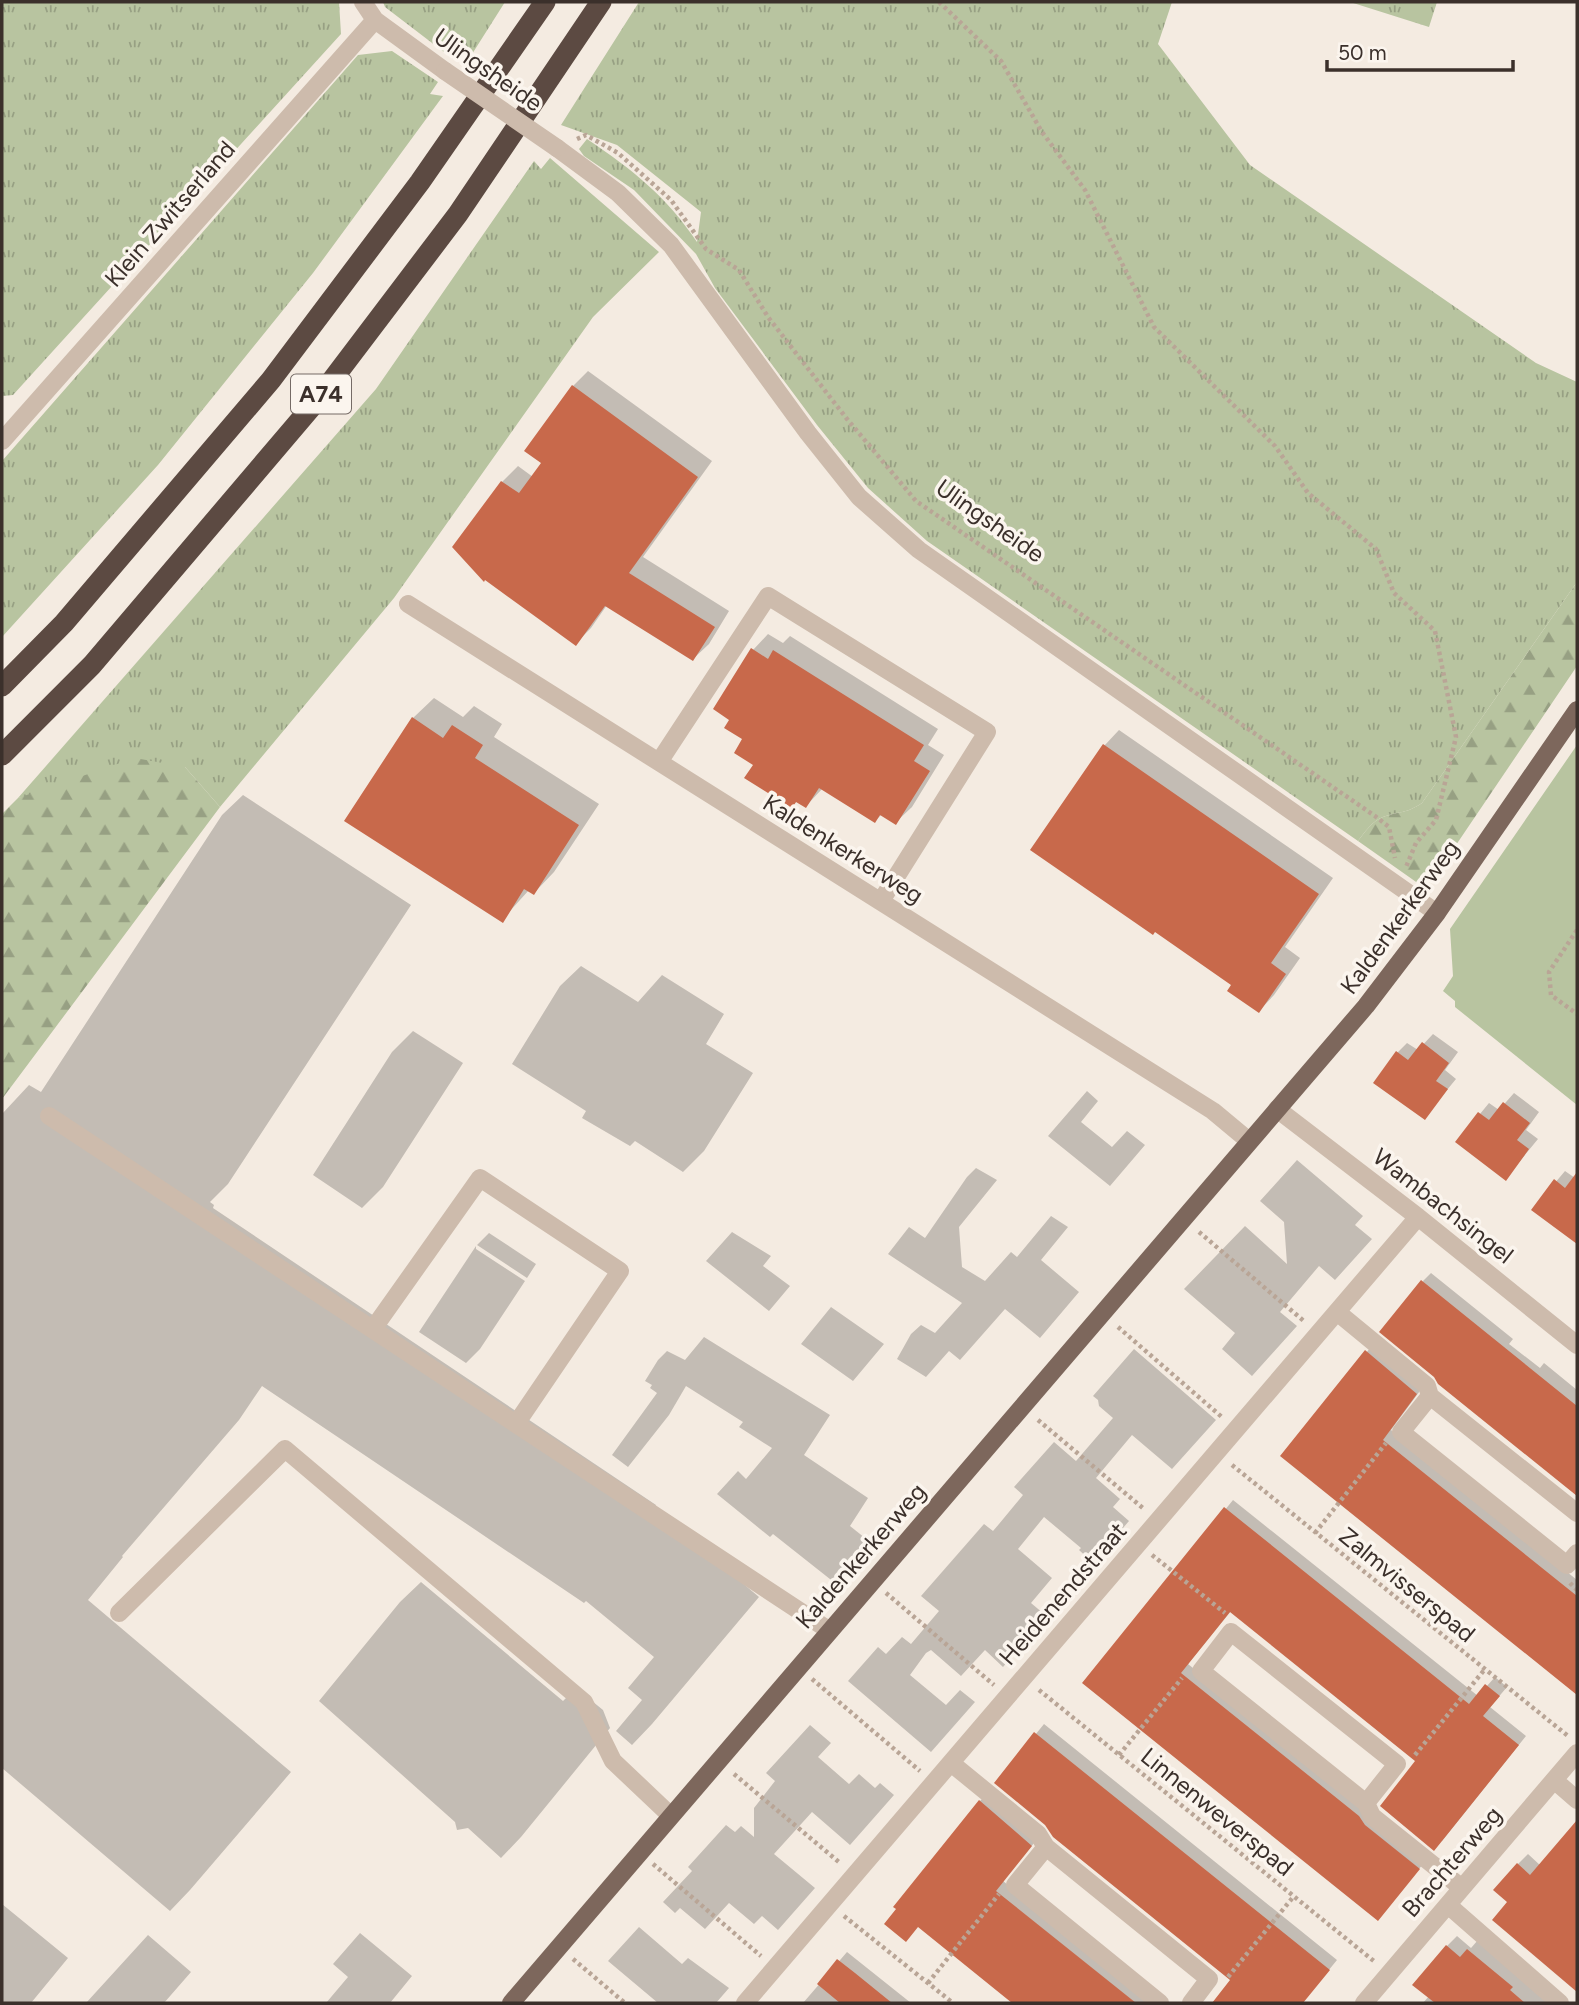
<svg xmlns="http://www.w3.org/2000/svg" width="1579" height="2005" font-family="Figtree,sans-serif">
  <style>
    .grass { fill: url(#grass-tufts) }
    .forest { fill: url(#forest-firs) }
    .park { fill: #b8c4a0 }
    .shadow { fill: #0003 }
    .building { fill: #c8694b }
    .lines { fill: none; stroke-linecap: round; stroke-linejoin: round }
    .path { stroke: #b9a596; stroke-width: 4.5; stroke-dasharray: 3.5 3.5; stroke-linecap: butt }
    .minor { stroke: #cdbbac; stroke-width: 18 }
    .major { stroke: #7d675c; stroke-width: 18 }
    .highway { stroke: #5c4a42; stroke-width: 21 }
    .minor-bridge { stroke: #cdbbac; stroke-width: 18 }
    .labels { text-anchor: middle; stroke-width: 7; stroke-linejoin: round; paint-order: stroke }
    .shield { fill: #fbf5ee; stroke: #756b66; stroke-width: 2 }
    .shield-label { font-size: 23px; font-weight: bold; fill: #3b302b }
    .street-label { font-size: 24px; fill: #3b302b; stroke: #fbf5ee }
  </style>
  <defs>
    <pattern id="grass-tufts" width="24" height="20" patternUnits="userSpaceOnUse" patternTransform="scale(1.75)"><rect width="24" height="20" fill="#b8c4a0"/><path d="M3 7l-1-3M5 7V3M7 7l1-3M15 17l-1-3M17 17v-4M19 17l1-3" fill="none" stroke="#97a083"/></pattern>
    <pattern id="forest-firs" width="22" height="20" patternUnits="userSpaceOnUse" patternTransform="scale(1.75)"><rect width="22" height="20" fill="#b8c4a0"/><path d="M5 1l3.5 6h-7zM16 11l3.5 6h-7z" fill="#97a083"/></pattern>
  </defs>
  <rect width="100%" height="100%" fill="#f4ebe1"/>
  <path class="grass" d="M 2,2 L 339,2 L 341,34 L 13,395 L 2,396 Z
    M 383,2 L 505,2 L 467,62 L 459,51 L 453,59 L 385,7 Z
    M 639,2 L 1172,2 L 1158,44 L 1250,165 L 1536,363 L 1577,382 L 1577,582 L 1422,803 C 1406,814 1399,811 1383,817 C 1372,821 1365,832 1358,841 L 927,541 L 868,488 L 817,425 L 715,288 L 696,254 L 634,190 L 584,156 L 579,149 L 587,139 C 633,170 666,196 697,242 L 701,212 L 617,145 L 561,125 Z
    M 1350,2 L 1437,2 L 1429,27 Z
    M 392,51 L 438,82 L 430,94 L 443,96 L 313,273 L 158,465 L 2,637 L 2,461 L 358,55 Z
    M 550,158 L 659,252 L 593,317 L 394,598 L 220,807 L 185,767 L 18,798 L 376,389 L 534,161 L 541,169 Z"/>
  <path class="forest" d="M 1577,582 L 1577,666 L 1431,882 L 1419,884 L 1358,841 C 1365,832 1372,821 1383,817 C 1399,811 1406,814 1422,803 Z
    M 135,758 L 185,767 L 220,807 L 2,1099 L 2,814 L 18,798 Z"/>
  <path class="park" d="M 1577,745 L 1577,1105 L 1455,1007 L 1455,1001 L 1443,991 L 1453,976 L 1450,929 Z"/>
  <path class="shadow" d="M 588,371 L 712,461 L 643,557 L 729,611 L 709,644 L 693,659 L 607,605 L 591,628 L 576,643 L 454,547 L 502,482 L 518,466 L 533,477 L 543,462 L 573,386 Z
    M 768,634 L 783,643 L 790,636 L 938,729 L 928,745 L 944,755 L 912,807 L 896,822 L 882,814 L 875,821 L 823,788 L 806,806 L 797,801 L 792,806 L 755,764 L 745,739 L 753,650 Z
    M 434,698 L 463,717 L 474,706 L 502,724 L 494,737 L 599,804 L 554,872 L 534,893 L 529,890 L 502,920 L 413,718 Z
    M 1119,730 L 1333,878 L 1285,947 L 1300,958 L 1274,995 L 1259,1011 L 1234,985 L 1104,746 Z
    M 243,795 L 411,905 L 228,1184 L 210,1202 L 214,1205 L 213,1208 L 656,1505 L 653,1511 L 688,1537 L 759,1597 L 652,1724 L 632,1745 L 616,1731 L 642,1700 L 628,1688 L 654,1657 L 586,1601 L 584,1603 L 262,1386 L 239,1420 L 122,1556 L 123,1557 L 88,1600 L 291,1772 L 190,1890 L 170,1911 L 2,1768 L 2,1114 L 29,1085 L 41,1092 L 222,815 Z
    M 581,966 L 638,1002 L 662,975 L 724,1014 L 706,1044 L 753,1073 L 704,1151 L 683,1172 L 635,1141 L 630,1146 L 582,1118 L 586,1111 L 512,1064 L 560,986 Z
    M 413,1031 L 463,1063 L 383,1187 L 362,1208 L 313,1175 L 392,1052 Z
    M 1433,1034 L 1458,1052 L 1445,1070 L 1456,1079 L 1424,1118 L 1397,1053 L 1407,1043 L 1418,1050 Z
    M 1087,1091 L 1098,1101 L 1081,1122 L 1112,1147 L 1127,1131 L 1145,1145 L 1110,1186 L 1048,1136 Z
    M 1514,1093 L 1539,1112 L 1526,1130 L 1538,1139 L 1506,1178 L 1457,1142 L 1489,1103 L 1499,1110 Z
    M 1297,1160 L 1363,1216 L 1355,1225 L 1372,1239 L 1335,1280 L 1319,1266 L 1280,1312 L 1297,1326 L 1252,1376 L 1222,1349 L 1235,1333 L 1184,1289 L 1245,1226 L 1287,1264 L 1284,1222 L 1260,1201 Z
    M 976,1168 L 997,1180 L 959,1227 L 962,1267 L 985,1281 L 1011,1252 L 1017,1257 L 1051,1216 L 1068,1227 L 1041,1260 L 1079,1292 L 1040,1338 L 1005,1309 L 960,1360 L 949,1351 L 926,1377 L 897,1359 L 911,1334 L 921,1325 L 935,1333 L 962,1303 L 888,1254 L 909,1227 L 925,1238 L 967,1177 Z
    M 1565,1171 L 1575,1178 L 1577,1175 L 1577,1242 L 1533,1209 Z
    M 732,1232 L 771,1256 L 763,1266 L 790,1286 L 769,1311 L 706,1261 Z
    M 489,1233 L 536,1264 L 527,1278 L 477,1245 Z
    M 476,1246 L 476,1249 L 525,1281 L 480,1349 L 466,1363 L 419,1332 Z
    M 1431,1273 L 1513,1339 L 1509,1344 L 1540,1368 L 1544,1363 L 1577,1390 L 1577,1494 L 1440,1383 L 1423,1281 Z
    M 831,1307 L 884,1344 L 853,1381 L 801,1344 Z
    M 704,1337 L 830,1415 L 804,1455 L 868,1498 L 850,1526 L 875,1546 L 840,1587 L 773,1534 L 770,1537 L 717,1494 L 738,1471 L 746,1479 L 772,1448 L 739,1427 L 743,1422 L 686,1386 L 669,1415 L 628,1467 L 612,1455 L 657,1393 L 650,1388 L 652,1385 L 645,1381 L 658,1360 L 667,1351 L 685,1360 Z
    M 1375,1342 L 1425,1384 L 1391,1430 L 1577,1580 L 1577,1690 L 1575,1692 L 1282,1456 Z
    M 1134,1349 L 1216,1420 L 1172,1469 L 1132,1435 L 1096,1478 L 1120,1499 L 1113,1507 L 1129,1521 L 1093,1563 L 1079,1550 L 1081,1548 L 1044,1517 L 1018,1549 L 1052,1578 L 1031,1603 L 1044,1614 L 1044,1620 L 1003,1667 L 985,1650 L 961,1676 L 931,1650 L 926,1653 L 910,1675 L 946,1705 L 960,1690 L 975,1702 L 931,1752 L 848,1681 L 878,1647 L 886,1654 L 902,1637 L 911,1644 L 939,1611 L 921,1596 L 984,1524 L 993,1531 L 999,1524 L 1023,1495 L 1014,1487 L 1054,1442 L 1076,1461 L 1113,1418 L 1099,1406 L 1098,1400 L 1093,1396 Z
    M 1233,1500 L 1478,1696 L 1495,1677 L 1507,1687 L 1490,1707 L 1526,1736 L 1442,1841 L 1418,1761 L 1231,1611 L 1188,1664 L 1368,1808 L 1427,1859 L 1386,1910 L 1085,1683 Z
    M 421,1582 L 563,1701 L 576,1688 L 603,1710 L 610,1728 L 521,1837 L 501,1858 L 468,1828 L 457,1830 L 455,1822 L 319,1701 L 400,1602 Z
    M 1044,1724 L 1337,1960 L 1302,2003 L 1214,2003 L 1233,1980 L 996,1783 Z
    M 810,1725 L 831,1743 L 818,1757 L 849,1784 L 859,1774 L 875,1788 L 880,1783 L 894,1795 L 850,1845 L 812,1812 L 774,1854 L 815,1888 L 778,1930 L 762,1916 L 754,1924 L 729,1903 L 705,1929 L 680,1908 L 675,1913 L 663,1902 L 692,1871 L 688,1867 L 726,1825 L 735,1832 L 741,1826 L 754,1837 L 754,1808 L 775,1781 L 766,1773 Z
    M 988,1793 L 1039,1837 L 1003,1881 L 1154,2003 L 1015,2003 L 918,1925 L 980,1801 Z
    M 1577,1824 L 1577,1985 L 1510,1902 L 1518,1864 L 1528,1854 L 1541,1866 Z
    M 2,1904 L 68,1958 L 31,2003 L 2,2003 Z
    M 639,1927 L 682,1964 L 688,1958 L 729,1988 L 716,2003 L 658,2003 L 608,1961 Z
    M 360,1933 L 412,1976 L 390,2003 L 326,2003 L 348,1977 L 333,1964 Z
    M 148,1935 L 191,1972 L 164,2003 L 86,2003 Z
    M 1457,1936 L 1471,1948 L 1478,1940 L 1552,2003 L 1423,2003 L 1429,1996 L 1447,1946 Z
    M 847,1952 L 911,2003 L 803,2003 Z"/>
  <path class="building" d="M 572,385 L 698,477 L 629,573 L 715,627 L 693,661 L 605,606 L 576,646 L 485,580 L 484,582 L 452,547 L 501,481 L 519,493 L 541,463 L 524,451 Z
    M 751,648 L 768,659 L 773,650 L 924,745 L 914,761 L 930,771 L 896,825 L 880,815 L 875,823 L 819,788 L 806,808 L 796,802 L 792,808 L 744,778 L 753,765 L 734,753 L 742,739 L 724,728 L 729,720 L 713,709 Z
    M 412,717 L 443,738 L 452,725 L 483,745 L 475,758 L 579,825 L 534,895 L 524,889 L 503,923 L 344,821 Z
    M 1103,744 L 1319,894 L 1271,963 L 1286,974 L 1259,1013 L 1227,991 L 1231,985 L 1155,932 L 1153,935 L 1030,850 Z
    M 1422,1042 L 1449,1063 L 1436,1081 L 1448,1089 L 1425,1120 L 1373,1083 L 1396,1051 L 1408,1060 Z
    M 1503,1102 L 1530,1123 L 1517,1140 L 1529,1149 L 1506,1181 L 1455,1142 L 1478,1112 L 1489,1120 Z
    M 1577,1172 L 1577,1244 L 1531,1210 L 1554,1179 L 1565,1188 Z
    M 1421,1280 L 1577,1406 L 1577,1496 L 1438,1384 L 1434,1377 L 1379,1332 Z
    M 1365,1350 L 1417,1394 L 1383,1440 L 1577,1596 L 1577,1695 L 1280,1456 Z
    M 1224,1507 L 1469,1704 L 1485,1684 L 1500,1696 L 1483,1716 L 1519,1745 L 1434,1851 L 1380,1806 L 1415,1761 L 1230,1612 L 1210,1637 L 1181,1673 L 1359,1816 L 1365,1825 L 1420,1869 L 1378,1921 L 1082,1683 Z
    M 1034,1732 L 1330,1970 L 1303,2003 L 1212,2003 L 1230,1980 L 1053,1837 L 1045,1825 L 994,1783 Z
    M 979,1800 L 1032,1846 L 996,1891 L 1136,2003 L 1012,2003 L 918,1927 L 906,1942 L 884,1924 L 896,1909 L 893,1907 Z
    M 1577,1820 L 1577,1992 L 1492,1920 L 1507,1902 L 1493,1890 L 1517,1863 L 1530,1875 Z
    M 1446,1945 L 1460,1957 L 1467,1949 L 1513,1987 L 1510,1990 L 1525,2003 L 1435,2003 L 1412,1985 Z
    M 837,1959 L 855,1973 L 892,2003 L 840,2003 L 817,1984 Z"/>
  <g class="lines">
    <path class="path" d="M 939,2 L 1001,61 L 1042,132 L 1085,190 L 1154,327 L 1275,446 L 1308,493 L 1376,549 L 1394,593 L 1435,631 L 1456,737 L 1436,820 L 1416,843 L 1406,867
      M 577,139 L 586,135 L 618,153 L 671,200 L 706,249 L 739,270 L 768,317 L 847,419 L 916,501 L 1375,816 L 1389,827 L 1395,858
      M 1577,930 L 1549,972 L 1551,995 L 1577,1014
      M 1199,1232 L 1305,1322
      M 1118,1327 L 1223,1418
      M 1038,1420 L 1144,1509
      M 1232,1465 L 1568,1736
      M 1315,1533 L 1386,1443
      M 1152,1555 L 1225,1613
      M 1570,1583 L 1577,1590
      M 886,1593 L 994,1685
      M 812,1679 L 920,1771
      M 1039,1690 L 1375,1962
      M 1119,1755 L 1182,1678
      M 1415,1755 L 1485,1669
      M 734,1774 L 840,1863
      M 653,1864 L 761,1956
      M 844,1916 L 953,2003
      M 573,1959 L 625,2003
      M 1228,1977 L 1294,1896
      M 928,1983 L 999,1894"/>
    <path class="minor" d="M 363,2 L 375,20 L 445,71
      M 557,148 L 618,193 L 671,245 L 808,433 L 859,497 L 919,550 L 1437,913
      M 2,441 L 375,20
      M 408,604 L 1213,1111 L 1249,1141
      M 659,762 L 768,596 L 987,732 L 881,901
      M 1277,1109 L 1418,1217 L 1577,1345
      M 49,1116 L 830,1631
      M 1337,1312 L 1427,1386 L 1430,1396
      M 373,1329 L 480,1178 L 620,1271 L 516,1424
      M 1577,1513 L 1430,1396 L 1401,1432 L 1567,1565 L 1577,1553
      M 119,1613 L 285,1449 L 584,1702 L 613,1761 L 670,1815
      M 951,1763 L 1038,1834 L 1046,1847
      M 1554,1780 L 1577,1800
      M 1366,1803 L 1201,1671 L 1231,1632 L 1397,1764 L 1366,1803 L 1372,1816 L 1462,1888
      M 1448,1905 L 1560,2003
      M 745,2003 L 1418,1217
      M 1160,2003 L 1015,1885 L 1046,1847 L 1209,1979 L 1191,2003
      M 1364,2003 L 1577,1753"/>
    <path class="major" d="M 511,2003 L 1366,1006 L 1437,913 L 1577,710"/>
    <path class="highway" d="M 2,686 L 64,623 L 271,380 L 420,182 L 545,2
      M 2,755 L 92,665 L 314,404 L 458,214 L 601,2"/>
    <path class="minor-bridge" d="M 445,71 L 557,148"/>
  </g>
  <g class="labels">
    <rect class="shield" x="291" y="374.5" width="60" height="39" rx="5"/>
    <g class="shield-label">
      <text x="321" y="402">A74</text>
    </g>
    <g class="street-label">
      <text transform="translate(488 70) rotate(35)" y="8">Ulingsheide</text>
      <text transform="translate(170 214) rotate(-49)" y="8">Klein Zwitserland</text>
      <text transform="translate(990 521) rotate(35)" y="8">Ulingsheide</text>
      <text transform="translate(843 849) rotate(32)" y="8">Kaldenkerkerweg</text>
      <text transform="translate(1400 917) rotate(-54)" y="8">Kaldenkerkerweg</text>
      <text transform="translate(1443 1206) rotate(38)" y="8">Wambachsingel</text>
      <text transform="translate(861 1556) rotate(-49)" y="8">Kaldenkerkerweg</text>
      <text transform="translate(1407 1585) rotate(39)" y="8">Zalmvisserspad</text>
      <text transform="translate(1063 1594) rotate(-49)" y="8">Heidenendstraat</text>
      <text transform="translate(1217 1812) rotate(39)" y="8">Linnenweverspad</text>
      <text transform="translate(1452 1862) rotate(-49)" y="8">Brachterweg</text>
    </g>
  </g>
  <rect width="1579" height="2005" fill="none" stroke="#3b302b" stroke-width="7"/>
  <path d="M1327 60v10h186v-10" fill="none" stroke="#3b302b" stroke-width="3.5"/>
  <text x="1338" y="60" font-size="21" fill="#3b302b" stroke="#fbf5ee" stroke-width="5" paint-order="stroke">50 m</text>
</svg>
